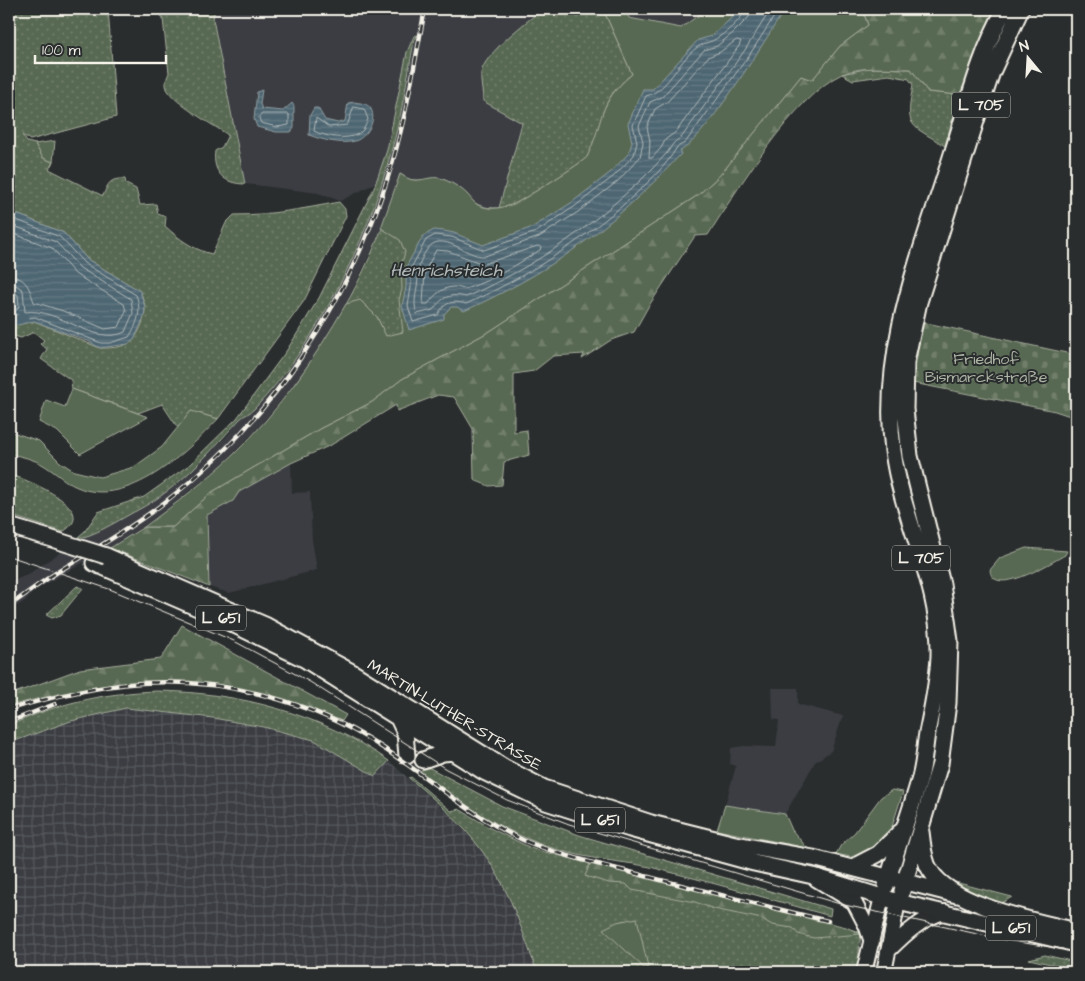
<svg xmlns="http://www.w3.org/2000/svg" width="1085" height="981" font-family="'Architects Daughter',sans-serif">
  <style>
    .built { fill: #3a3c42 }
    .industrial { fill: url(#industrial-grid) }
    .grass { fill: url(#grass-dots); stroke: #a6ad9d }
    .forest { fill: url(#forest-firs); stroke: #a6ad9d }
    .cemetery { fill: url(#cemetery-stones); stroke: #a6ad9d }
    .green { fill: #586952; stroke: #a6ad9d }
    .water { fill: url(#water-rules); stroke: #909ea1 }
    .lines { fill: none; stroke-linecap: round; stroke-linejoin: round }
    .shore { stroke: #b1b9b9; stroke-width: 1 }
    .canal { stroke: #4d6672; stroke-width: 9 }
    .secondary-casing { stroke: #f4f1e8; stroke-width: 18 }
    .primary-casing { stroke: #f4f1e8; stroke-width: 19 }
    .secondary { stroke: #2a2d2e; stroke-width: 14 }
    .primary { stroke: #2a2d2e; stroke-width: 15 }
    .tram { stroke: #f4f1e8; stroke-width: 1 }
    .rail-casing { stroke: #f4f1e8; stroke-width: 4.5 }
    .rail { stroke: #2a2d2e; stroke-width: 2.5; stroke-dasharray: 8; stroke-linecap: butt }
    .primary-bridge-casing { stroke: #f4f1e8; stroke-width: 19; stroke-linecap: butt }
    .primary-bridge { stroke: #2a2d2e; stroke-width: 15 }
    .labels { text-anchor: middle; stroke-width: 4; stroke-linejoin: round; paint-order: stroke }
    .shield { fill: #2a2d2e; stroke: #b7b6b0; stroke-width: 1 }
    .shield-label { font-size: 15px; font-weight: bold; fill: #f4f1e8 }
    .park-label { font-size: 16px; fill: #aeb4a4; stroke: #2a2d2e }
    .street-label { font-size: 16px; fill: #f4f1e8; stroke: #2a2d2e }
    .water-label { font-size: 18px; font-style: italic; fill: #b1b9b9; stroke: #2a2d2e }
  </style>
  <defs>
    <pattern id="industrial-grid" width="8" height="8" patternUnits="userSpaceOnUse" patternTransform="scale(1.25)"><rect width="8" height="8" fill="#3a3c42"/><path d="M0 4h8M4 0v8" fill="none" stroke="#57595d"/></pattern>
    <pattern id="grass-dots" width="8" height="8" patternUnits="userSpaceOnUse" patternTransform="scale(1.25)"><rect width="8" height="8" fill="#586952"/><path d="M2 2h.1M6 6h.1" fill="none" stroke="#717f6b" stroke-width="1.8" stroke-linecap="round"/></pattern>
    <pattern id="forest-firs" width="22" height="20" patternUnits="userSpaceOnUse" patternTransform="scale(1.25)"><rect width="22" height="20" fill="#586952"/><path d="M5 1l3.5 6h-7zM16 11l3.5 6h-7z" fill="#717f6b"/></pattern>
    <pattern id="cemetery-stones" width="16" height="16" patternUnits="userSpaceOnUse" patternTransform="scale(1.25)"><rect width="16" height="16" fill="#586952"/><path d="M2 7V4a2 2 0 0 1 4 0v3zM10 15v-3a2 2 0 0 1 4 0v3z" fill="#717f6b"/></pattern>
    <pattern id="water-rules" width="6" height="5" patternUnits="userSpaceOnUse" patternTransform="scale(1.25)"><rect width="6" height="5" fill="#4d6672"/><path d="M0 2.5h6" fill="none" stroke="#677c86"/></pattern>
  </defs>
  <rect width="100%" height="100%" fill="#2a2d2e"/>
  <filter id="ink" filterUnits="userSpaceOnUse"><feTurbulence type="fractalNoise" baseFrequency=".02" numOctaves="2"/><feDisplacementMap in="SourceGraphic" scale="10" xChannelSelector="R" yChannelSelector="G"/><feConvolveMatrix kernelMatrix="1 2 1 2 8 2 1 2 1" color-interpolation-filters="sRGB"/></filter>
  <g filter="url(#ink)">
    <path class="built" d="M 215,9 L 707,9 L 681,28 L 499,208 L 486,208 L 476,205 L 466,193 L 437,177 L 412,180 L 400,174 L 380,233 L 346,304 L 304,372 L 261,425 L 221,466 L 160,515 L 127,538 L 35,590 L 25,601 L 9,611 L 9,582 L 27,575 L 81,538 L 98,531 L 173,487 L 229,434 L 246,406 L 287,350 L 319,298 L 376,183 L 340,201 L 318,193 L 245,184 L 213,19 Z
      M 291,463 L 292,493 L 310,492 L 312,540 L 317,570 L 229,593 L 209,587 L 206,515 L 233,501 L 238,492 Z
      M 772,688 L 798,688 L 798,704 L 843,716 L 831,751 L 815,762 L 785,814 L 725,805 L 736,766 L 730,764 L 731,748 L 743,746 L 776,747 L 779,720 L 773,719 Z"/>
    <path class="industrial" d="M 126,708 L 213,718 L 263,727 L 314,740 L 375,776 L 389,761 L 455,820 L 482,850 L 497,873 L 517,916 L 537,972 L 9,972 L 9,743 L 71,721 Z"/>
    <path class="grass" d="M 9,9 L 108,9 L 116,117 L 30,140 L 22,135 L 27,142 L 35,144 L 43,158 L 53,162 L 49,169 L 103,196 C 108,183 110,178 125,179 L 126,184 L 136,189 L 140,205 L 156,204 L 158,214 L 166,217 L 165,226 C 179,239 194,250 212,254 L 226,223 L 234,215 C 270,215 303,209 339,202 L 345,209 L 346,216 L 304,301 L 218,419 L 191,411 L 178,428 L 162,404 L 138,413 L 72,389 L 71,380 L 41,359 L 47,349 L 40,344 L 44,340 L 34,332 L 21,338 L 14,336 L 15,325 L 34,321 L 100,348 C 109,348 119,348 127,344 C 138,340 146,317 145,306 C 144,301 142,296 140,291 L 87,259 L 64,233 L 9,211 Z
      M 158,9 L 215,9 L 213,19 L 245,184 C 224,184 212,172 215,151 L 222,147 L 228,135 C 212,124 180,107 169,92 C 164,86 166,79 169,73 L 163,19 Z
      M 543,9 L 603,9 L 632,74 C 595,104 606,120 587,157 C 585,161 521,201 514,204 C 509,206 504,207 499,208 L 503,233 L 628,124 L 403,332 L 386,337 L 377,317 L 360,301 L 294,385 C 341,322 379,250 400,174 C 404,176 409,180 414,180 C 427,181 436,175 449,182 C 473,194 468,209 499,208 L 522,123 L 483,101 C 483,92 480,82 481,73 C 484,54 527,21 543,9 Z
      M 418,35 L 414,41 C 407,80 401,119 390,156 C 367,241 316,345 255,408 C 251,413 244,415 240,419 C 207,455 180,488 136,511 C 124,517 88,540 78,537 L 85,531 L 98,512 L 144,497 L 189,465 L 237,418 L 287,350 L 319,298 L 374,188 L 387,150 L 407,52 L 414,36 Z
      M 869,68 L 911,69 L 928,92 L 959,95 L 945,146 C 909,123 905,129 913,85 L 909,79 L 889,75 L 853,80 L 842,74 Z
      M 9,475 C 23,477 74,500 74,516 C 75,524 68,528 63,532 L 9,515 Z
      M 77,586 L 83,588 L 61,615 L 52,618 L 46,615 Z
      M 157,691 C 239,692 321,714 389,761 L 375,776 L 314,740 L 263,727 L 213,718 L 126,708 L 71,721 L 9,743 L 9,726 C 56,703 104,693 157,691 Z
      M 428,767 L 502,806 L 579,835 L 831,909 L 830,916 C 770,899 711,882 650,867 C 628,862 605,861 583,856 C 521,844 469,810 420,771 Z
      M 411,777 L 451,811 L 459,809 L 492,829 L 533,849 L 861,932 L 857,972 L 537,972 C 522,930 509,887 482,851 C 462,823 435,800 409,778 Z
      M 944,880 L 951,881 L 1012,897 L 1000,904 Z
      M 1045,955 L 1075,962 L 1072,969 L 1029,959 Z"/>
    <path class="forest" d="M 862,9 L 1000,9 L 959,95 L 928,92 L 911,69 C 889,69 863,65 842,74 C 794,96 737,190 708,235 L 695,236 L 648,307 L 634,332 L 611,340 L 582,359 L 584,354 L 553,356 L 534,371 L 514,374 L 514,432 L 527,430 L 529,455 L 504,462 L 502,485 L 489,486 L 474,480 L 473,429 L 454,397 L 438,395 L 397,411 L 396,405 L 331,445 L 291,463 L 239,492 L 233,501 L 207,515 L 209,587 L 110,548 L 144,527 L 173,527 L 212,492 L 321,428 L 372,402 L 402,379 L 490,331 L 698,195 L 720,175 L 801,76 L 812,80 L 840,46 L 868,25 Z
      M 182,625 L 346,715 L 342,721 C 215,670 139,672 9,706 L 9,695 L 80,669 L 161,659 Z
      M 590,864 L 846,927 L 861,934 L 814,938 L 798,934 L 793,928 L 772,925 L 762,919 L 714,909 L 695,902 L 632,890 L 626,884 L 609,883 L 585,876 Z"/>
    <path class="cemetery" d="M 922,322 L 1076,355 L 1073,373 L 1076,374 L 1076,418 L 1055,411 L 913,383 Z"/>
    <path class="green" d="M 603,9 L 625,9 L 629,18 L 681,28 L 707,9 L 862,9 L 868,25 L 840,46 L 812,80 L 801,76 L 720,175 L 698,195 L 490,331 L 402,379 L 372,402 L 321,428 L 212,492 L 173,527 L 144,527 C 175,504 206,481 234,454 C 279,411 315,358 346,304 L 360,300 L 377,317 L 386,336 L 403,332 L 399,300 L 402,289 L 401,266 L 405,252 L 400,240 L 381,228 L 400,174 C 404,176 409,180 414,180 C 422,181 431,176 440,178 C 449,181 460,187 467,194 C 473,200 474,205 484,207 C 493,210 505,207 514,204 C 521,201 585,161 587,157 C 605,120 596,104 632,74 Z
      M 55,141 L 53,162 L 43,158 L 35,144 Z
      M 72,389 L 148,417 L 80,454 L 57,431 L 39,422 L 46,400 L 65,407 Z
      M 191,411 L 218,419 C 186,453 128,509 77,487 C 65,482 56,473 45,466 C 34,459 21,456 9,454 L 9,431 L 39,441 L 60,462 L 74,471 L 100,477 L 134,467 L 162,447 Z
      M 1026,548 L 1067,551 L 1065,555 C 1052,562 993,599 990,570 L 1000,558 Z
      M 892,790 L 903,792 L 889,836 L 861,859 L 836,854 L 841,845 L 855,832 L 881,797 Z
      M 725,805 L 785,814 L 792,830 L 807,848 L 717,830 Z
      M 637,918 L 648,967 L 644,968 L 603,929 L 617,922 Z"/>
    <path class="water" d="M 741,9 L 785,9 C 767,37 705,139 680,151 L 681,154 C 614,226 553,271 464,311 L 457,307 L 451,307 L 444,314 L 444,319 L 409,330 L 402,306 L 406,287 L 406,267 L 423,236 L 434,230 L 444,231 L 454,233 L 483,245 L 533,227 L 571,203 L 611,172 L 629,153 L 632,142 L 628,124 L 643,89 L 653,89 L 698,40 L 712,36 Z
      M 262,90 L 260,104 L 262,109 L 283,111 L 292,103 L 294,106 L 294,128 L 291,132 L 276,132 L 257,127 L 254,119 L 257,92 Z
      M 354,102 C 359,103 368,103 371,109 C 377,120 367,137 355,141 C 341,145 322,140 309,135 L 310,115 L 314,108 L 318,108 L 325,120 L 338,123 L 345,121 L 348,103 Z
      M 9,211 L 64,233 L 87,259 L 140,291 L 145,307 L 144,317 L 134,340 L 128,344 L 100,348 L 88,341 L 34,321 L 18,325 L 15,318 L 9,315 L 9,307 L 14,305 L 14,297 L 9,294 Z"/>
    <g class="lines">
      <path class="shore" d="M 745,9 C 743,20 722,36 712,41 C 709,42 705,43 701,45 C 679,57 670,90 646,96 L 633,125 L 637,142 L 634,155 L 614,176 L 574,207 L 536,232 L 484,250 L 452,237 L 435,235 L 426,240 L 411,268 L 411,287 L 408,306 L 413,322 L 438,315 C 444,302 453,300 466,304 C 526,277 579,243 629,200 C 646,184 666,167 677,147 L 685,143 L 750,54 L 779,9
        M 751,9 L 749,17 L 733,33 L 717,46 L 704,50 L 662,97 L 650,102 L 639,126 L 643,142 L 640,157 L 618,181 L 578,212 L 539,237 L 485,256 C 466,258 441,227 426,251 C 421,258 418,267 418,276 C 418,289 412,302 417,314 L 433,310 C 442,297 450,293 466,297 C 529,269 580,235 631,189 C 644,178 655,166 666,154 C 672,147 672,142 681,138 L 745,50 L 771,9
        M 737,40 L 741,41 L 739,46 L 686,118 L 676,132 L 666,139 L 661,148 L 652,158 L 649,158 L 650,141 L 647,127 L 655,109 L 667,102 L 708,57 L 720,52 Z
        M 354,107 L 364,109 L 368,119 C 367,122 365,127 363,130 C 353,142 325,137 314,131 L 316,118 L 329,127 L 347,125 Z
        M 262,114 L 289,114 L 289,125 L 277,127 L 261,123 L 259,118 Z
        M 9,217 L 60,237 L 84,263 L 136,295 C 142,310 138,323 129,337 L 110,343 L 101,343 L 35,317 L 21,319 L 15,312 L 19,306 L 18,295 L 9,290
        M 9,224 L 56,242 L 80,268 L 131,299 L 133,313 L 125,332 C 94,347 59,307 25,312 L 23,290 L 16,285 L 9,283
        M 9,232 L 52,248 L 75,274 L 124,304 L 126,311 L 119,327 L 105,329 L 63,311 L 34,302 C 29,288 27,277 9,276
        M 538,246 L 541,247 L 540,250 C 518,264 493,280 468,288 C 464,290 461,288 457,287 C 444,286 435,294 428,304 L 423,304 L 425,271 L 436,250 L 448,251 L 483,264 Z"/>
      <path class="canal" d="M 11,322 L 25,317"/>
      <defs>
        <path id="secondary" d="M 816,879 L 854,902 L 866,925 L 872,942
          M 889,950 C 905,934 923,917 945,912
          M 864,972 L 882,897
          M 884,972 L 898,902"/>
        <path id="primary" d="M 9,526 L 49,538
          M 94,563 L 214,615 L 304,659 L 484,772 L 546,802 L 630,829 L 754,863 L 813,876 L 898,902 L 1076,944
          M 100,566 L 106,556 L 267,626 L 352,672 L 505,768 L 544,788 L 651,823 L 735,844 L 813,858 L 957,895
          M 397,716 L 405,733 L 407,756
          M 423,760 L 443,753 L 455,752
          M 921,832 C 923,845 923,859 930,870 C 952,906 1036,921 1076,931
          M 853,867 L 878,854 L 900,832
          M 886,886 C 896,850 909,816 919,781 C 925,763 924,746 928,728 C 933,704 938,680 939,656 C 941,585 902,521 893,451 C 880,348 922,251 952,154 C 968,104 979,55 1005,9
          M 902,891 L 940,764 L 948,703 L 950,641 L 942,584 L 910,456 L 905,409 L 906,362 L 919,302 L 982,102 L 992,72 L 1021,9"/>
      </defs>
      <use href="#secondary" class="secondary-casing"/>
      <use href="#primary" class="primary-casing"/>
      <use href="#secondary" class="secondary"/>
      <use href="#primary" class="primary"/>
      <path class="tram" d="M 9,556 L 112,590 L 234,641 L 310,682 L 446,769 L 507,800 L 569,824 L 840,904 L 1005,940 L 1063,949"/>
      <defs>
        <path id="rail" d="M 9,606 C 25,595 40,583 56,573 C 93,550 130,529 165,502 C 271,421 346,307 387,180 C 405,125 414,66 425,9
          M 9,709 C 53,697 97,686 142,683 C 224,678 312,701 380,746 C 429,777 470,816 523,840 C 563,857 607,866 649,877 C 709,892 768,907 828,921
          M 9,722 L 55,704"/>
      </defs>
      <use href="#rail" class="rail-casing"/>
      <use href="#rail" class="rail"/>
      <defs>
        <path id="primary-bridge" d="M 49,538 L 106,556"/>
      </defs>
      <use href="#primary-bridge" class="primary-bridge-casing"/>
      <use href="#primary-bridge" class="primary-bridge"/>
    </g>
  </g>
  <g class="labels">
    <g class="shield">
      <rect x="952" y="92.5" width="58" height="25" rx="4"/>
      <rect x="892" y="545.5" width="58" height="25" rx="4"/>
      <rect x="196" y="605.5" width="50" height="25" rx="4"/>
      <rect x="575" y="807.5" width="50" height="25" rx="4"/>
      <rect x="986" y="915.5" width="50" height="25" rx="4"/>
    </g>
    <g class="shield-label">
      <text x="981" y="110">L 705</text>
      <text x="921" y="563">L 705</text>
      <text x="221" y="623">L 651</text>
      <text x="600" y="825">L 651</text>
      <text x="1011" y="933">L 651</text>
    </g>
    <g class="park-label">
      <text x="986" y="364">Friedhof<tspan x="986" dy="18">Bismarckstraße</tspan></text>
    </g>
    <g class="street-label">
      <text transform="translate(455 714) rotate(31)" y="6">MARTIN-LUTHER-STRASSE</text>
    </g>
    <g class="water-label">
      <text x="446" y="276">Henrichsteich</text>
    </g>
  </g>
  <rect width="1085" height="981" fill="none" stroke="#2a2d2e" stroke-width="30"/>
  <rect x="15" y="15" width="1055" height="951" fill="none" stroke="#f4f1e8" stroke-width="2" filter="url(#ink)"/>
  <g transform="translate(1028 58) rotate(342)" stroke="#2a2d2e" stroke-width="4" paint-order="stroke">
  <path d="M0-4L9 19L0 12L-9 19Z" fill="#f4f1e8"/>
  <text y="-8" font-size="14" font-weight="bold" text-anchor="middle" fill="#f4f1e8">N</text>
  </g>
  <path d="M35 55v8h131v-8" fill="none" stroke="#f4f1e8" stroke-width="2.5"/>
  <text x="42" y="55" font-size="15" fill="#f4f1e8" stroke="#2a2d2e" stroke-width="4" paint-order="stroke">100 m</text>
</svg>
